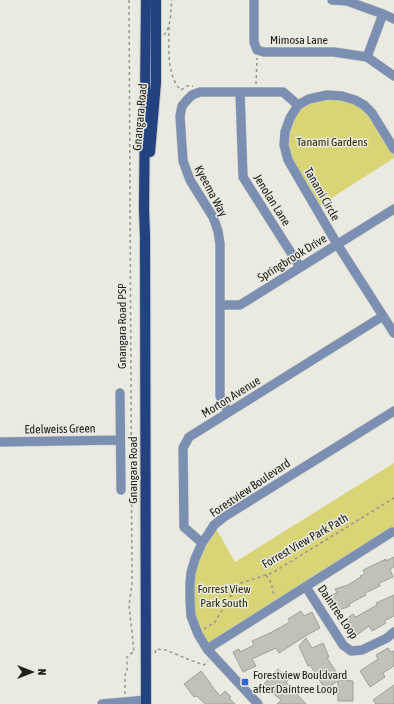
<svg xmlns="http://www.w3.org/2000/svg" width="394" height="704" font-family="'Asap Condensed',sans-serif">
  <style>
    .green { fill: #d7d576 }
    .building { fill: #c1c1ba; stroke: #a0a199 }
    .lines { fill: none; stroke-linecap: round; stroke-linejoin: round }
    .minor-casing { stroke: #c6c6bf; stroke-width: 10 }
    .major-casing { stroke: #c6c6bf; stroke-width: 12 }
    .path { stroke: #969690; stroke-width: 1.5; stroke-dasharray: 3 3; stroke-linecap: butt }
    .minor { stroke: #7b8fb3; stroke-width: 9 }
    .major { stroke: #234280; stroke-width: 10 }
    .poi-dot { fill: #3166d5; stroke: #eaeae2; stroke-width: 1.5 }
    .labels { text-anchor: middle; stroke-width: 3; stroke-linejoin: round; paint-order: stroke }
    .street-label { font-size: 12px; fill: #21211e; stroke: #eaeae2 }
    .park-label { font-size: 12px; fill: #2e2c00; stroke: #eaeae2 }
    .poi-label { font-size: 12px; fill: #21211e; stroke: #eaeae2; text-anchor: start }
  </style>
  <rect width="100%" height="100%" fill="#eaeae2"/>
  <path class="green" d="M 327,95 L 364,105 L 394,149 L 394,158 L 316,208 L 288,160 L 285,132 L 298,105 Z
    M 394,463 L 394,532 L 207,649 L 191,616 L 191,573 L 214,525 L 235,562 Z"/>
  <path class="building" d="M 394,557 L 394,567 L 390,569 L 393,577 L 379,583 L 380,586 L 365,593 L 366,595 L 349,604 L 350,606 L 337,611 L 331,595 L 337,593 L 335,589 L 348,585 L 361,577 L 360,576 L 365,574 L 363,570 L 386,559 L 386,561 Z
    M 394,595 L 394,616 L 384,621 L 386,623 L 372,631 L 369,626 L 353,638 L 342,622 L 353,614 L 356,617 L 377,605 L 376,603 Z
    M 301,611 L 304,616 L 312,612 L 320,628 L 307,635 L 279,653 L 276,648 L 252,659 L 256,666 L 243,672 L 233,652 L 239,649 L 240,652 L 254,645 L 252,641 L 270,633 L 290,622 L 288,619 Z
    M 306,638 L 312,648 L 323,643 L 329,657 L 327,658 L 341,679 L 339,680 L 353,681 L 353,701 L 338,701 L 338,681 L 325,689 L 310,665 L 308,666 L 299,646 Z
    M 388,648 L 391,652 L 394,651 L 394,666 L 383,673 L 385,677 L 370,687 L 360,671 L 378,659 L 376,655 Z
    M 278,669 L 289,679 L 286,682 L 306,704 L 277,704 L 281,700 L 263,685 Z
    M 201,671 L 211,684 L 211,685 L 220,696 L 225,691 L 231,697 L 229,698 L 235,704 L 205,704 L 197,696 L 194,697 L 184,684 Z
    M 394,685 L 394,704 L 376,704 L 373,700 Z"/>
  <g class="lines">
    <defs>
      <path id="minor" d="M 254,0 L 254,42 L 257,50 L 264,52 L 334,52 L 367,57 L 394,76
        M 332,0 L 347,1 L 383,14 L 394,19
        M 367,57 L 383,14
        M 240,92 L 243,177 L 300,267
        M 394,149 L 372,113 L 364,105 L 355,100 L 342,96 L 327,95 L 309,99 L 298,105 L 290,118 L 285,132 L 284,145 L 288,160 L 337,244 L 394,333
        M 220,305 L 240,305 L 394,209
        M 120,393 L 121,490
        M 228,412 L 220,396 L 220,244 L 218,231 L 213,217 L 190,180 L 183,161 L 180,116 L 182,106 L 187,100 L 192,95 L 200,92 L 283,92 L 298,105
        M 0,442 L 120,440
        M 202,543 L 184,527 L 183,448 L 189,437 L 383,316
        M 306,587 L 343,645 L 351,651 L 362,650 L 387,638 L 394,632
        M 207,649 L 392,532 L 394,532
        M 102,704 L 146,700
        M 258,704 L 207,649 L 198,634 L 191,616 L 190,599 L 190,584 L 191,573 L 195,559 L 202,543 L 209,533 L 214,525 L 224,517 L 394,411"/>
      <path id="major" d="M 150,152 L 156,82 L 156,0
        M 146,704 L 145,236 L 144,209 L 146,0"/>
    </defs>
    <use href="#minor" class="minor-casing"/>
    <use href="#major" class="major-casing"/>
    <path class="path" d="M 129,0 L 132,585 L 129,605 L 134,652
      M 169,27 C 169,46 166,76 181,90 L 187,86 L 193,86
      M 164,35 C 172,25 170,12 172,0
      M 256,84 L 257,58
      M 266,575 L 272,584 L 272,590 L 275,596
      M 204,629 L 215,622 L 238,584 L 272,573 L 394,498
      M 155,653 L 156,649 L 166,650 L 190,660 L 204,665 L 208,661
      M 125,694 L 125,675 L 127,671 L 127,657 L 133,652"/>
    <use href="#minor" class="minor"/>
    <use href="#major" class="major"/>
  </g>
  <rect class="poi-dot" x="241" y="678" width="8" height="8" rx="2"/>
  <g class="labels">
    <g class="street-label">
      <text x="299" y="44">Mimosa Lane</text>
      <text transform="translate(140 117) rotate(-85)" y="4">Gnangara Road</text>
      <text transform="translate(211 191) rotate(62)" y="4">Kyeema Way</text>
      <text transform="translate(322 194) rotate(60)" y="4">Tanami Circle</text>
      <text transform="translate(272 200) rotate(58)" y="4">Jenolan Lane</text>
      <text transform="translate(292 258) rotate(-32)" y="4">Springbrook Drive</text>
      <text transform="translate(122 326) rotate(-90)" y="4">Gnangara Road PSP</text>
      <text transform="translate(231 397) rotate(-32)" y="4">Morton Avenue</text>
      <text transform="translate(60 429) rotate(-1)" y="4">Edelweiss Green</text>
      <text transform="translate(133 470) rotate(-90)" y="4">Gnangara Road</text>
      <text transform="translate(250 488) rotate(-34)" y="4">Forestview Boulevard</text>
      <text transform="translate(305 541) rotate(-30)" y="4">Forrest View Park Path</text>
      <text transform="translate(338 612) rotate(56)" y="4">Daintree Loop</text>
    </g>
    <g class="park-label">
      <text x="332" y="146">Tanami Gardens</text>
      <text x="224" y="593">Forrest View<tspan x="224" dy="14">Park South</tspan></text>
    </g>
    <g class="poi-label">
      <text x="253" y="679">Forestview Bouldvard<tspan x="253" dy="14">after Daintree Loop</tspan></text>
    </g>
  </g>
  <g transform="translate(32 672) rotate(90)" stroke="#eaeae2" stroke-width="3" paint-order="stroke">
  <path d="M0-3L7 15L0 10L-7 15Z" fill="#21211e"/>
  <text y="-6" font-size="11" font-weight="bold" text-anchor="middle" fill="#21211e">N</text>
  </g>
</svg>
